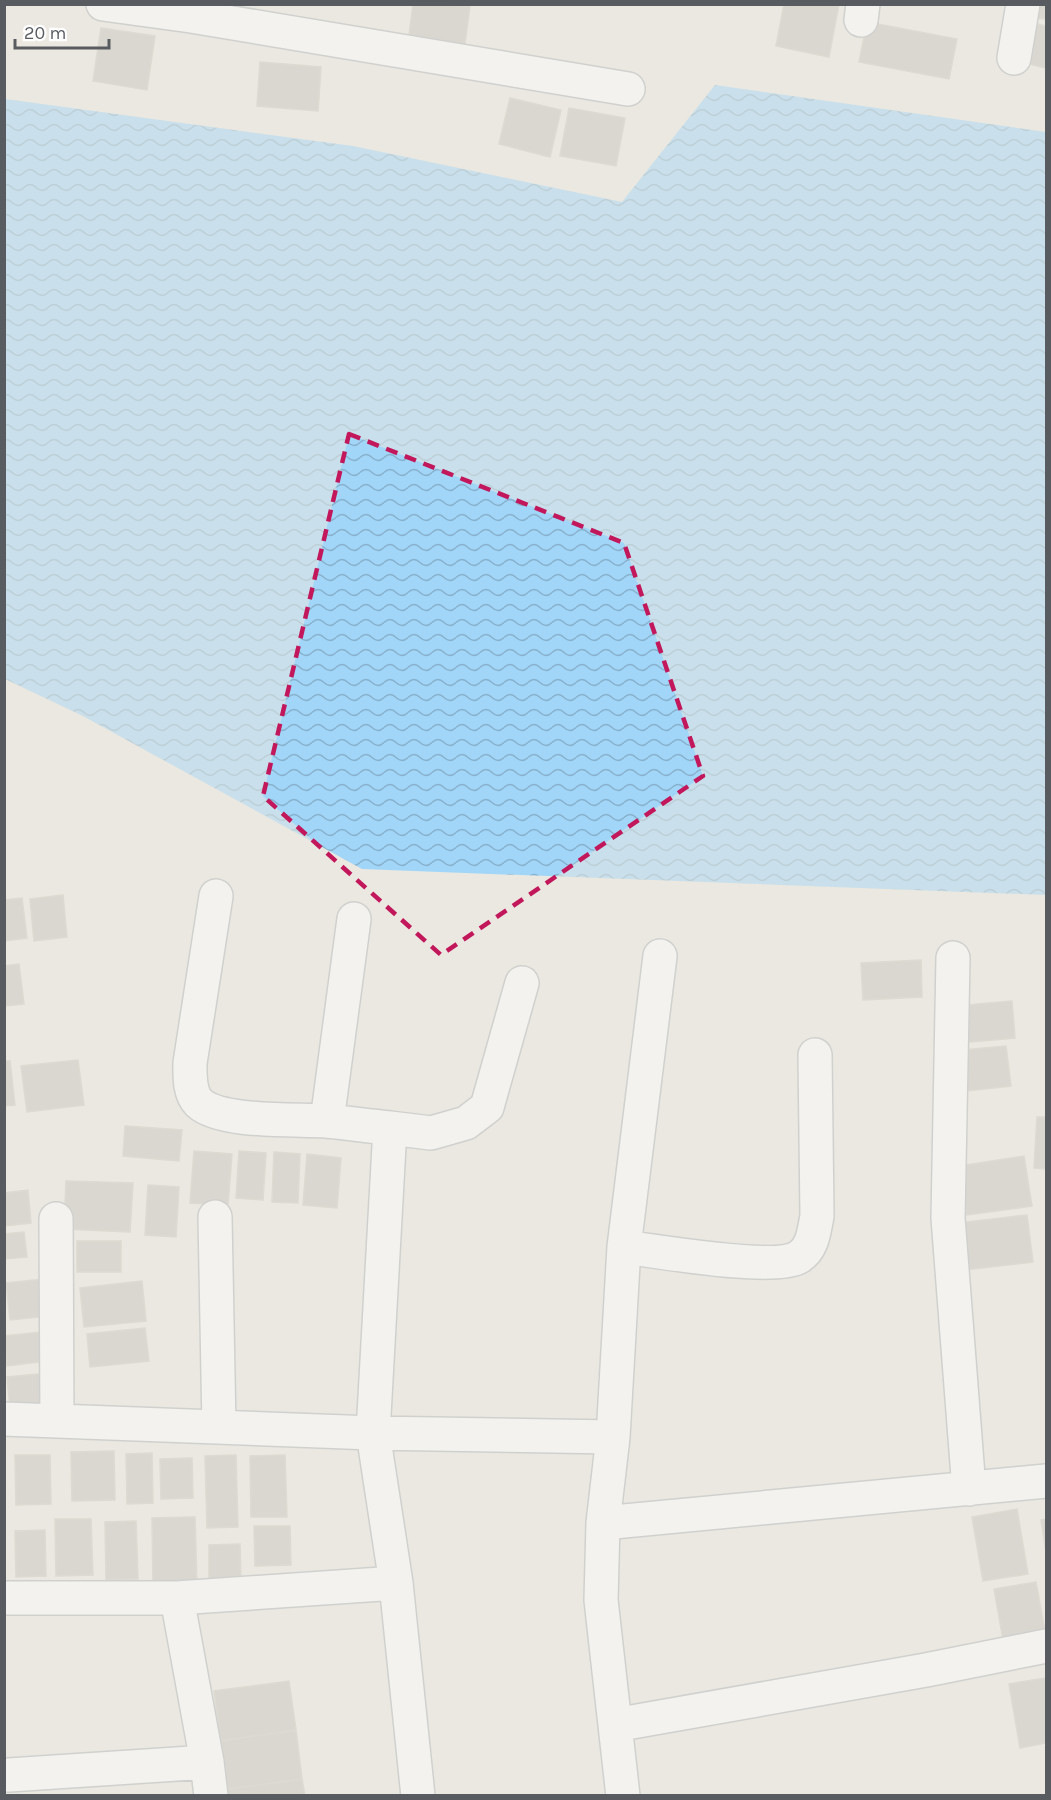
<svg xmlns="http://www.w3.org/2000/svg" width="1051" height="1800" font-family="Karla,sans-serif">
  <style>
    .water { fill: url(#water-waves) }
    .building { fill: #c8c4bf; stroke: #cec9bf; stroke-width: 1.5 }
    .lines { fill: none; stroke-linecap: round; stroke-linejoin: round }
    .street-casing { stroke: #b2b6ba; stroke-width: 36 }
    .street { stroke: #fff; stroke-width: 33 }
    .marked { fill: none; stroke: #c2185b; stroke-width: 4.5; stroke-dasharray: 12 8; stroke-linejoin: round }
  </style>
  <defs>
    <pattern id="water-waves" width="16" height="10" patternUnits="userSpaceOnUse" patternTransform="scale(1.5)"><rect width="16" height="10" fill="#a2d6f8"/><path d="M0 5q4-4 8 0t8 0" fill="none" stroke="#87b1cc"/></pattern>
  </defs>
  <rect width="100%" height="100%" fill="#eae8e0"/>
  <path class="water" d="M 715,85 L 1046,132 L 1046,895 L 362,869 L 83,716 L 5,679 L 5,99 L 353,146 L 622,202 Z"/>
  <path class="building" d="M 413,4 L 470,6 L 464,51 L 408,43 Z
    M 784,4 L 839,4 L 829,57 L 776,46 Z
    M 1034,4 L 1046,4 L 1046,19 L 1032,18 Z
    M 867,22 L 957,39 L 949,79 L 859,62 Z
    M 1034,23 L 1046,26 L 1046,68 L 1025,63 Z
    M 101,28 L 155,36 L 147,90 L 93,81 Z
    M 260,62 L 321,67 L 318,111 L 257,106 Z
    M 510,98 L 561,110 L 550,157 L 499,144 Z
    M 569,108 L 625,118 L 616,166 L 560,156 Z
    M 63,895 L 67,937 L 34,941 L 30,899 Z
    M 22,898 L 27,938 L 4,941 L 4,900 Z
    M 921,960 L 922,997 L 863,1000 L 861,963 Z
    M 19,964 L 24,1004 L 4,1006 L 4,966 Z
    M 1012,1001 L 1015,1038 L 959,1043 L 956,1006 Z
    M 1006,1046 L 1011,1086 L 957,1092 L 952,1051 Z
    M 78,1060 L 84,1105 L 27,1112 L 21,1066 Z
    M 4,1061 L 10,1061 L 15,1105 L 4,1106 Z
    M 1037,1117 L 1046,1117 L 1046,1169 L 1034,1168 Z
    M 125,1126 L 182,1130 L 179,1161 L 123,1156 Z
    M 194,1151 L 232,1154 L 228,1205 L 190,1203 Z
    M 239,1151 L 266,1153 L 263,1200 L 236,1198 Z
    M 274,1152 L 300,1154 L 298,1203 L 272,1202 Z
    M 307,1154 L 341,1158 L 337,1208 L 303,1205 Z
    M 1024,1156 L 1032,1206 L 967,1215 L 960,1166 Z
    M 66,1181 L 133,1183 L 130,1232 L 64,1229 Z
    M 148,1185 L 179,1187 L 176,1237 L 145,1235 Z
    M 28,1190 L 31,1223 L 4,1226 L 4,1193 Z
    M 1027,1215 L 1033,1262 L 965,1270 L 959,1223 Z
    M 24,1232 L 27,1257 L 4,1259 L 4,1234 Z
    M 77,1241 L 121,1241 L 121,1272 L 77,1272 Z
    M 54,1278 L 58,1315 L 10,1320 L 6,1283 Z
    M 142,1281 L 146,1321 L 84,1327 L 80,1288 Z
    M 145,1328 L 149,1361 L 90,1367 L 87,1334 Z
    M 51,1331 L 54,1360 L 7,1366 L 4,1336 Z
    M 49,1373 L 53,1404 L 10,1408 L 7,1377 Z
    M 114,1451 L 115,1500 L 72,1501 L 71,1452 Z
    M 152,1453 L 153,1503 L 127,1504 L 126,1454 Z
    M 15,1455 L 50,1455 L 51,1504 L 16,1505 Z
    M 236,1455 L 238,1527 L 207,1528 L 205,1456 Z
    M 285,1455 L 287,1517 L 251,1517 L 250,1456 Z
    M 192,1458 L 193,1498 L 161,1499 L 160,1459 Z
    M 1017,1509 L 1028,1574 L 983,1581 L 972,1517 Z
    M 195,1517 L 197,1586 L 153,1587 L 152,1518 Z
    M 55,1519 L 91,1519 L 93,1575 L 56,1576 Z
    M 1046,1519 L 1046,1552 L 1041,1520 Z
    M 136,1521 L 138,1579 L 106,1580 L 105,1522 Z
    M 254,1526 L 290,1526 L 291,1565 L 255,1566 Z
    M 45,1530 L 46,1576 L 16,1577 L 15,1531 Z
    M 240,1544 L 241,1586 L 209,1587 L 209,1545 Z
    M 1036,1582 L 1046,1637 L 1004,1645 L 994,1589 Z
    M 1046,1678 L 1046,1743 L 1020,1748 L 1009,1684 Z
    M 289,1681 L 296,1730 L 221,1741 L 214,1691 Z
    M 296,1730 L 302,1779 L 228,1789 L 221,1741 Z
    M 302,1779 L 305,1796 L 228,1796 L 228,1789 Z"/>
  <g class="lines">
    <defs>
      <path id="street" d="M 103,4 L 191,16
        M 192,4 L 191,16 L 628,89
        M 861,20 L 863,4
        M 1014,58 L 1023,4
        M 216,896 L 190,1063 C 190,1076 189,1093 199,1103 C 221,1123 295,1119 326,1121 C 347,1123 369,1126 390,1128
        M 953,958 L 948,1218 L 969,1489
        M 522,983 L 487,1107 L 466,1123 L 431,1133 L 390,1128 L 373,1433 L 613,1437 L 603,1523 L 1046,1481
        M 327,1121 L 354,919
        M 215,1217 L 219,1427
        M 56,1219 L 57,1421
        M 624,1247 C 657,1251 775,1272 799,1257 C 813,1248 814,1231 817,1216 L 815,1055
        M 4,1419 L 373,1433 L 396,1583 L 418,1796
        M 613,1437 L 624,1247 L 660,956
        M 603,1523 L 601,1600 L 623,1796
        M 4,1598 L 177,1598 L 396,1583
        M 177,1598 L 207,1762 L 211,1796
        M 615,1725 L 926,1670 L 1046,1646
        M 9,1775 L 207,1762"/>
    </defs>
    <use href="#street" class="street-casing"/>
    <use href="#street" class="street"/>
  </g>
  <path d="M0 0H1051V1800H0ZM 349,434 L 624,543 L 703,776 L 441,955 L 263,796 Z" fill="#eae8e0" fill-opacity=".55" fill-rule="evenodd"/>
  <path class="marked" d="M 349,434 L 624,543 L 703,776 L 441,955 L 263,796 Z"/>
  <rect width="1051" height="1800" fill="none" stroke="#585c60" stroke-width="12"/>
  <path d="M15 39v9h94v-9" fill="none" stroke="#585c60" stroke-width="3"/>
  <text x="24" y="39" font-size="18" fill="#585c60" stroke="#ffffff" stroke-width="4.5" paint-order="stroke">20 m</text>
</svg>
